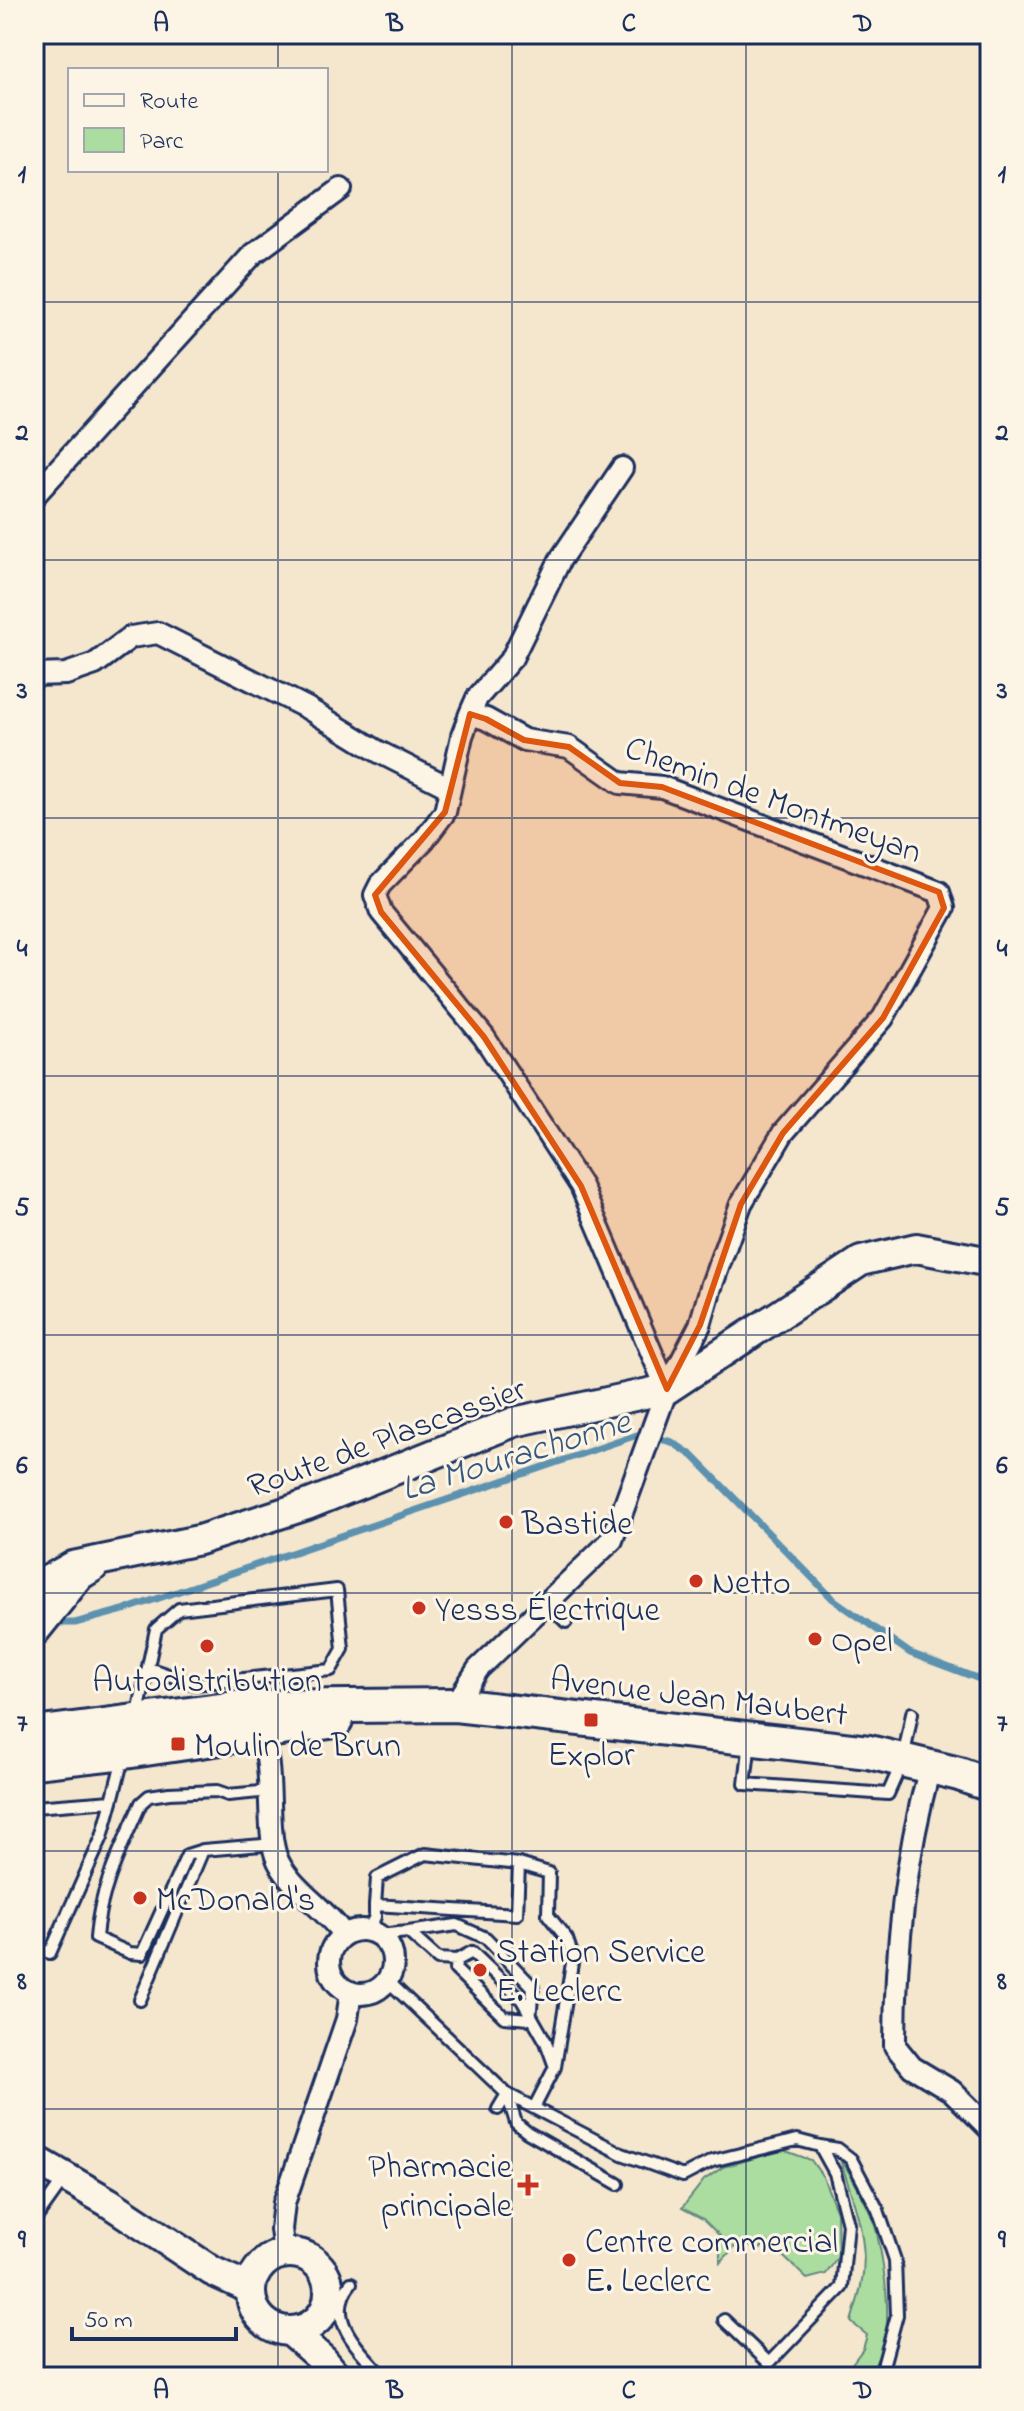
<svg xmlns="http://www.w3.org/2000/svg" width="1024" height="2411" font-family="'Indie Flower',sans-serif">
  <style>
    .green { fill: #aadd9f; stroke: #62867e; stroke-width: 2 }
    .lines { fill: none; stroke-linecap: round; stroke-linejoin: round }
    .stream { stroke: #5b92af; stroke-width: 7 }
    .lane-casing { stroke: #1b2f5e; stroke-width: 16 }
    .street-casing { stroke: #1b2f5e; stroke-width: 26 }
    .secondary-casing { stroke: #1b2f5e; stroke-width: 34 }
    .primary-casing { stroke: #1b2f5e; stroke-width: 38 }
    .lane { stroke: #fcf5e5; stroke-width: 10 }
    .street { stroke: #fcf5e5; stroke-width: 20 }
    .secondary { stroke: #fcf5e5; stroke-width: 28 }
    .primary { stroke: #fcf5e5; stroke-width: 32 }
    .marked { fill: #de5710; fill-opacity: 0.2; stroke: #de5710; stroke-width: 6; stroke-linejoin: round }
    .grid { fill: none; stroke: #1b2f5e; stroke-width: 2; stroke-opacity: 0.55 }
    .poi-dot { fill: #c8321e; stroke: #fcf5e5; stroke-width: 3 }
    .labels { text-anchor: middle; stroke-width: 6; stroke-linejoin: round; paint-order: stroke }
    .street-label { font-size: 34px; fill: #1b2f5e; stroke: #fcf5e5 }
    .poi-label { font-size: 34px; fill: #1b2f5e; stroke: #fcf5e5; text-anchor: start }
    .water-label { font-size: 36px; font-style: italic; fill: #365880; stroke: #fcf5e5 }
    .neatline { fill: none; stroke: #1b2f5e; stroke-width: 3 }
    .grid-label { font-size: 26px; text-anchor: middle; font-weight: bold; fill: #1b2f5e }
  </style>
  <rect width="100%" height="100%" fill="#f5e6ce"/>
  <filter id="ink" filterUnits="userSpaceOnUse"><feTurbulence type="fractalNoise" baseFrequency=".0125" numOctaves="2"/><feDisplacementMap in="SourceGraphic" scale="16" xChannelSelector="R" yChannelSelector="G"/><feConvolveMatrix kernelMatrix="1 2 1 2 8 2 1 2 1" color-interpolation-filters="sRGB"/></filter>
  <g filter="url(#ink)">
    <path class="green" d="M 783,2150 L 811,2160 L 823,2177 L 837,2212 L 838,2257 L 826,2274 L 807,2279 L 767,2241 L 758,2252 L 741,2240 L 720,2263 L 720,2236 L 703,2219 L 682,2208 L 704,2180 L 723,2167 Z
      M 839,2156 C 853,2179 870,2206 877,2233 C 883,2260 890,2305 886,2331 C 884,2347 876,2364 868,2377 L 842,2377 L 863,2349 L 867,2335 L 851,2322 C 854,2310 859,2298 861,2286 C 871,2242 852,2197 839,2156 Z"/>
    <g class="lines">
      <path class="stream" d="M 51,1623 L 75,1623 L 127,1609 L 640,1434 L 672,1442 L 693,1456 L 833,1599 L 910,1653 L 990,1683"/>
      <defs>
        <path id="lane" d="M 547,1603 L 566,1622
          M 138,1715 L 139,1709 L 156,1629 L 179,1609 L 337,1590 L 343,1649 L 331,1670 L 195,1684 L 148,1668
          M 750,1741 L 745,1784 L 888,1794 L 903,1760 L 912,1713
          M 34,1807 L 112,1801 L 123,1758
          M 203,1850 L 187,1855 L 142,1954 L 130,1953 L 96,1938 C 99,1890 122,1846 141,1803 L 149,1796 L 169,1793 L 217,1791 L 228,1795 L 270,1791
          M 987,1850 L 990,1852
          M 375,1905 L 377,1878 L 425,1854 L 519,1864 L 549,1873 L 548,1915 L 567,1939 L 573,1957 L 555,2067
          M 367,1931 L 375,1917 L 375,1905 L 517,1914 L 519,1864
          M 408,1932 L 457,1925 L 486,1938 L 533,1987 L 530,2019 L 504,2017 L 455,1969 L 457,1960
          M 379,1935 L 408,1932 L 438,1959 L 457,1960 L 472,1952 L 522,2000 L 546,2042 L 555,2067 L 535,2106
          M 34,1947 L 50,1953 L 102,1837 L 112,1801
          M 387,1980 L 507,2094 L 622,2154 L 683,2176 L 712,2161 L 797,2140 L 820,2146 L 835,2173 L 848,2224 L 842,2287 L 769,2363 L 724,2320
          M 140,2000 L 203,1850 L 274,1844
          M 507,2094 L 516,2123 L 527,2132 L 618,2184
          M 498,2109 L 507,2094
          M 820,2146 L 838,2149 L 851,2159 L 878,2210 L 895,2260 L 897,2315 L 880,2377
          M 34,2221 L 64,2179
          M 351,2283 C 322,2318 361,2351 384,2377"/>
        <path id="street" d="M 34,496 L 253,254 L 341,189
          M 34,675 L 66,674 L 95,664 L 131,637 L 158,633 L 307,708 L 379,752 L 450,788
          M 470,714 L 477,698 L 512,658 L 560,560 L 622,468
          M 455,1705 L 478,1669 L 612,1540 L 667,1389 L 700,1325 L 711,1287 L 741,1204 L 783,1133 L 883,1018 L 944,908 L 939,892 L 662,787 L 620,783 L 569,747 L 524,740 L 486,719 L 470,714 L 462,736 L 445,812 L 424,840 L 380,885 L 375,895 L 381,912 L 484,1037 L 581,1186 L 667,1389
          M 254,1724 C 278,1753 264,1821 276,1856 C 286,1885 326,1909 344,1935
          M 930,1767 C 905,1859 895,1951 895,2046 L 912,2067 L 952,2091 L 990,2129
          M329 1962a32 32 0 1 1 64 0a32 32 0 1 1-64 0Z
          M 284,2253 L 281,2229 L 284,2203 L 347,2019 L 351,1992"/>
        <path id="secondary" d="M 34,1597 L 48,1580 L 73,1566 L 199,1540 L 307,1505 L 514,1422 L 667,1389 L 861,1261 L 916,1248 L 990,1262
          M 34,1632 L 80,1575 L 93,1567
          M 34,2159 L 108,2202 L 212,2271 L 251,2289
          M251 2292a39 39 0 1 1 78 0a39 39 0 1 1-78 0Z
          M 290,2331 L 323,2360 L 337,2377"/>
        <path id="primary" d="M 34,1734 L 243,1707 L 455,1705 L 869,1752 L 959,1774 L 990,1785
          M 34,1762 L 125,1752 L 336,1721"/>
      </defs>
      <use href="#lane" class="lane-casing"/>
      <use href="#street" class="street-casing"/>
      <use href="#secondary" class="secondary-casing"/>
      <use href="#primary" class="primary-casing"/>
      <use href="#lane" class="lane"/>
      <use href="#street" class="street"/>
      <use href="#secondary" class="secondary"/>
      <use href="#primary" class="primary"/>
    </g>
  </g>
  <path class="marked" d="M 470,714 L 486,719 L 524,740 L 569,747 L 620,783 L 662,787 L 939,892 L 944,908 L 883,1018 L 783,1133 L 741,1204 L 700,1325 L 667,1389 L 581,1186 L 484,1037 L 381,912 L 375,895 L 445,812 Z"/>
  <path class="grid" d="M 278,34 L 278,70M 512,34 L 512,2377M 746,34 L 746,2377M 278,170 L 278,2377M 34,302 L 990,302M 34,560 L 990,560M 34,818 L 990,818M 34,1076 L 990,1076M 34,1335 L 990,1335M 34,1593 L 990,1593M 34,1851 L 990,1851M 34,2109 L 990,2109"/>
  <g class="poi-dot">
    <circle cx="506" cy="1522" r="8"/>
    <circle cx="696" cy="1581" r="8"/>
    <circle cx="419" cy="1608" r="8"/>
    <circle cx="815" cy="1639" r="8"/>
    <circle cx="207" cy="1646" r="8"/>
    <rect x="583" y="1712" width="16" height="16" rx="4"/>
    <rect x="170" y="1736" width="16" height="16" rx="4"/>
    <circle cx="140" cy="1898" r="8"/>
    <circle cx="480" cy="1970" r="8"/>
    <path d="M524 2173h8v8h8v8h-8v8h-8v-8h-8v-8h8z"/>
    <circle cx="569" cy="2260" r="8"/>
  </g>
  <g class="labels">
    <g class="street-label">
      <text transform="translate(774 798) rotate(20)" y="12">Chemin de Montmeyan</text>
      <text transform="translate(386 1436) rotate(-20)" y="12">Route de Plascassier</text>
      <text transform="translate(699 1695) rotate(7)" y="12">Avenue Jean Maubert</text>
    </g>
    <g class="poi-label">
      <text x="522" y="1534">Bastide</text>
      <text x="712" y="1593">Netto</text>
      <text x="435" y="1620">Yesss Électrique</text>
      <text x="831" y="1651">Opel</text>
      <text x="207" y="1691" text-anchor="middle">Autodistribution</text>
      <text x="194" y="1756">Moulin de Brun</text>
      <text x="591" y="1765" text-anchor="middle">Explor</text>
      <text x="156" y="1910">McDonald's</text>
      <text x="496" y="1962">Station Service<tspan x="496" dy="39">E. Leclerc</tspan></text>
      <text x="512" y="2177" text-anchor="end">Pharmacie<tspan x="512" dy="39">principale</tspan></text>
      <text x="585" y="2252">Centre commercial<tspan x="585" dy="39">E. Leclerc</tspan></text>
    </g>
    <g class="water-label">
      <text transform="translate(515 1453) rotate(-17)" y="13">La Mourachonne</text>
    </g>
  </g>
  <rect width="1024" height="2411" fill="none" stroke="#fcf5e5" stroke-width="88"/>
  <rect x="68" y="68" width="260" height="104" fill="#fcf5e5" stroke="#a2a6af" stroke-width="2"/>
  <rect x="84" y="94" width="40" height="12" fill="#fcf5e5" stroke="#a2a6af" stroke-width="2"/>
  <text x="140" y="108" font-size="24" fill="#1b2f5e">Route</text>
  <rect x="84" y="128" width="40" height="24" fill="#aadd9f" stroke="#a2a6af" stroke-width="2"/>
  <text x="140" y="148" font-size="24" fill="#1b2f5e">Parc</text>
  <path d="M72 2327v12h164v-12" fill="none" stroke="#1b2f5e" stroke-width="4"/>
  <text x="84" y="2327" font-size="24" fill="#1b2f5e" stroke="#fcf5e5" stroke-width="6" paint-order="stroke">50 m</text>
  <rect x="44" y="44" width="936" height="2323" class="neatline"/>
  <g class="grid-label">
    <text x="161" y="31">A</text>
    <text x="395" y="31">B</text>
    <text x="629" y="31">C</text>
    <text x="863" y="31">D</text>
    <text x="22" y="182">1</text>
    <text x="1002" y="182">1</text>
    <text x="22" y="440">2</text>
    <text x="1002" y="440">2</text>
    <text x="22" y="698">3</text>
    <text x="1002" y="698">3</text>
    <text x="22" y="956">4</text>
    <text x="1002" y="956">4</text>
    <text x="22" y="1215">5</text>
    <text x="1002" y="1215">5</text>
    <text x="22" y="1473">6</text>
    <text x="1002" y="1473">6</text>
    <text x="22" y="1731">7</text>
    <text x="1002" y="1731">7</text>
    <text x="22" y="1989">8</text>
    <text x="1002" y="1989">8</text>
    <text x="22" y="2247">9</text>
    <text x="1002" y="2247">9</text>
    <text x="161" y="2398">A</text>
    <text x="395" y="2398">B</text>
    <text x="629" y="2398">C</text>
    <text x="863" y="2398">D</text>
  </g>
</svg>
